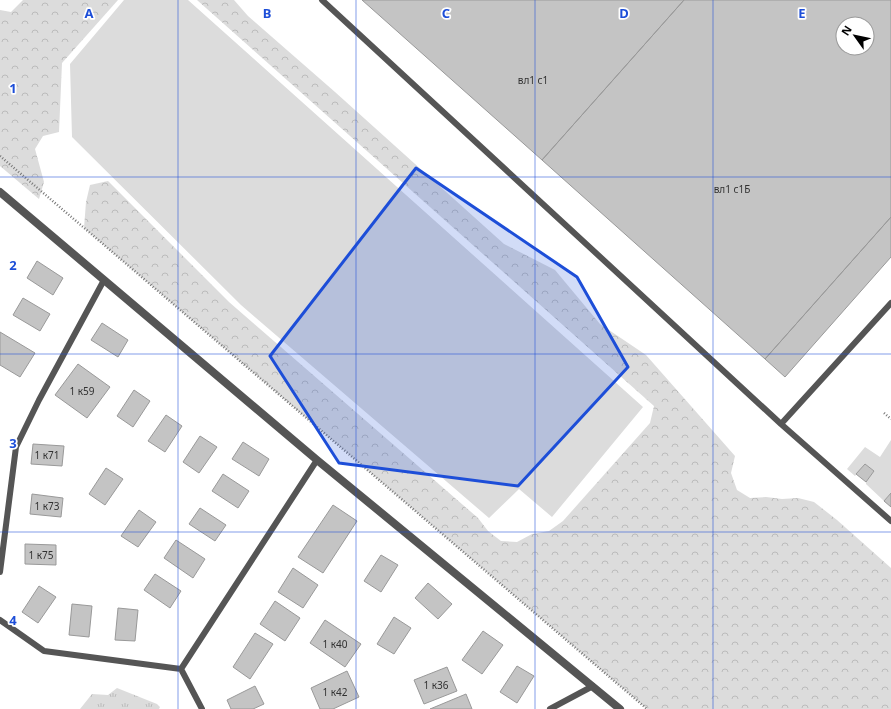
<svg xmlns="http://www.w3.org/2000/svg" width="891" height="709" font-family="'Noto Sans',sans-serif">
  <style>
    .green { fill: #dcdcdc }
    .forest { fill: url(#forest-crowns) }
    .park { fill: url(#park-tufts) }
    .building { fill: #c4c4c4; stroke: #999; fill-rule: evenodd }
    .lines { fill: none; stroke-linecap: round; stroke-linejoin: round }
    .path { stroke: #777; stroke-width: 2.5; stroke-dasharray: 1 2; stroke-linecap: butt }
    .service { stroke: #555; stroke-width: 6 }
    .minor { stroke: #555; stroke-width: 8 }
    .marked { fill: #1d4ed8; fill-opacity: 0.2; stroke: #1d4ed8; stroke-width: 3; stroke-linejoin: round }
    .grid { fill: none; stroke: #1d4ed8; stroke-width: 1; stroke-opacity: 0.55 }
    .labels { text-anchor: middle; stroke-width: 3.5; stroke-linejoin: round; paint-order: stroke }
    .number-label { font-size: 10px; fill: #313131 }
    .grid-label { font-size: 13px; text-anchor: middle; font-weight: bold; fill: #1d4ed8; stroke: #fff; stroke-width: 3.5; stroke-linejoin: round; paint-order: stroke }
  </style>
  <defs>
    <pattern id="forest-crowns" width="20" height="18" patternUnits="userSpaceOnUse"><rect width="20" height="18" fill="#dcdcdc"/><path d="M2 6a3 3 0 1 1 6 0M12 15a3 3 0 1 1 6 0" fill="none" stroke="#bbb"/></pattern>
    <pattern id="park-tufts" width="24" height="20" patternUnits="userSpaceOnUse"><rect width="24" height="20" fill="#dcdcdc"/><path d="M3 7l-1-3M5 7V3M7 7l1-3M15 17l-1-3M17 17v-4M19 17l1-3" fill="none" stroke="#bbb"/></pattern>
  </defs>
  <rect width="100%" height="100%" fill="#fff"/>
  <path class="green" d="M 124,0 L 188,0 L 643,407 L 552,517 L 519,489 L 489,518 L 241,305 L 72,137 L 70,64 Z
    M 891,440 L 891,493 L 884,501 L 866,484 L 866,482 L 874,471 L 865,464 L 855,476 L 847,469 L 865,447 L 880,457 Z"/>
  <path class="forest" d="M 23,0 L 118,0 L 62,63 L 59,132 L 43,136 L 35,149 L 44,182 L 39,199 L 0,166 L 0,10 L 11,12 Z
    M 197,0 L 234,0 L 248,16 L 335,92 L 504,244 L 555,270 L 600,324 L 646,355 L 735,456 L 731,473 L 737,490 L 750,498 L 766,497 L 782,499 L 798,498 L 814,502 L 837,520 L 891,568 L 891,709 L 647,709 L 84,228 L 86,202 L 90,185 L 108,181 L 229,302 L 478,518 L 488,531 L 501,541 L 517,542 L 532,534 L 549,531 L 563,521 L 650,423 L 654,406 Z"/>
  <path class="park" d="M 117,688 L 157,704 L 160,707 L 159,709 L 80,709 L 92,694 L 108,695 Z"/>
  <path class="building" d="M 362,0 L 684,0 L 542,160 Z
    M 684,0 L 891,0 L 891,217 L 765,359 L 542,160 ZM 843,24 L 867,24 L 867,48 L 843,48 Z
    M 891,217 L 891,257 L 785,377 L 765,359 Z
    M 37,261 L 63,278 L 53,295 L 27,278 Z
    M 23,298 L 50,314 L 40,331 L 13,315 Z
    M 102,323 L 128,340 L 118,357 L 91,340 Z
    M 0,332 L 35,353 L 20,377 L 0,365 Z
    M 78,364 L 110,387 L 87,418 L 55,395 Z
    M 134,390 L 150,401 L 133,427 L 117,416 Z
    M 166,415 L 182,426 L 165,452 L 148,441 Z
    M 200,436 L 217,447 L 199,473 L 183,462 Z
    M 243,442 L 269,459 L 259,476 L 232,459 Z
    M 33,444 L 64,446 L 62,466 L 31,464 Z
    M 865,464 L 874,471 L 866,482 L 856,474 Z
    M 106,468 L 123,479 L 105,505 L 89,494 Z
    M 223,474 L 249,491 L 238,508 L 212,491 Z
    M 891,493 L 891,507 L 884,501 Z
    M 32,494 L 63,498 L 61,517 L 30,514 Z
    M 333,505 L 357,521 L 323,573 L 298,557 Z
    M 200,508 L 226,525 L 215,541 L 189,524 Z
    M 139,510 L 156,522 L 138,547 L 121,536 Z
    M 176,540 L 205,559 L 193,578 L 164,558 Z
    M 25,544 L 56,545 L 56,565 L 25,564 Z
    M 381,555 L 398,565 L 381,592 L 364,581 Z
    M 293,568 L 318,585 L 303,608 L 278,592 Z
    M 155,574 L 181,591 L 170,608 L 144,590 Z
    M 428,583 L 452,604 L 438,619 L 415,598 Z
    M 39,586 L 56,597 L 38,623 L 22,612 Z
    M 275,601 L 300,618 L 285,641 L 260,624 Z
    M 72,604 L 92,606 L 89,637 L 69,635 Z
    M 118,608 L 138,610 L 135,641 L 115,640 Z
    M 394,617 L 411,628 L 394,654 L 377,644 Z
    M 325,620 L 361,644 L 345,667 L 310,643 Z
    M 483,631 L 503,645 L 482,674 L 462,660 Z
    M 255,633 L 273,644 L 250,679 L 233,667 Z
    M 517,666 L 534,676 L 517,703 L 500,692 Z
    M 447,667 L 457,691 L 424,704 L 414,680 Z
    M 347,671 L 359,697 L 333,709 L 320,709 L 311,688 Z
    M 255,686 L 264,704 L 253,709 L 231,709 L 227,700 Z
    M 466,694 L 472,709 L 430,709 Z"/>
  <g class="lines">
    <path class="path" d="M 0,156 L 647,709
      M 884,413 L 891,419"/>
    <path class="service" d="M 322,0 L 781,424 L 891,303
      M 781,424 L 891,521
      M 0,572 L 16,447 L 39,400 L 104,280
      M 0,620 L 44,651 L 181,669 L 317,460
      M 181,669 L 202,709
      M 550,709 L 593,686"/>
    <path class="minor" d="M 0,192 L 317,460 L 620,709"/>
  </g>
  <path class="marked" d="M 416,168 L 577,277 L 628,367 L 518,486 L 339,463 L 270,356 Z"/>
  <path class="grid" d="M 178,0 L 178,709M 356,0 L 356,709M 535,0 L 535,709M 713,0 L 713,709M 0,177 L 891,177M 0,354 L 891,354M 0,532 L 891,532"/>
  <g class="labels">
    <g class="number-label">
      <text x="533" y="84">вл1 с1</text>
      <text x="732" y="193">вл1 с1Б</text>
      <text x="82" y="395">1 к59</text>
      <text x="47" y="459">1 к71</text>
      <text x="47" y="510">1 к73</text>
      <text x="41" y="559">1 к75</text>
      <text x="335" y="648">1 к40</text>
      <text x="436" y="689">1 к36</text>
      <text x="335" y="696">1 к42</text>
    </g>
  </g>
  <g class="grid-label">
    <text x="89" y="18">A</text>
    <text x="267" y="18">B</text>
    <text x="446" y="18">C</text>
    <text x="624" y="18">D</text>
    <text x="802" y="18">E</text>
    <text x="13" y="93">1</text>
    <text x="13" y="270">2</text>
    <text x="13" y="448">3</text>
    <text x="13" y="625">4</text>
  </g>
  <g transform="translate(855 36) rotate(303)"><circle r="19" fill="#ffffff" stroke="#999999"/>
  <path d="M0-3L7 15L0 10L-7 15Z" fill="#000000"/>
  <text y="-6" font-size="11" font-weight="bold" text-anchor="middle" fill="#000000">N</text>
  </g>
</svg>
